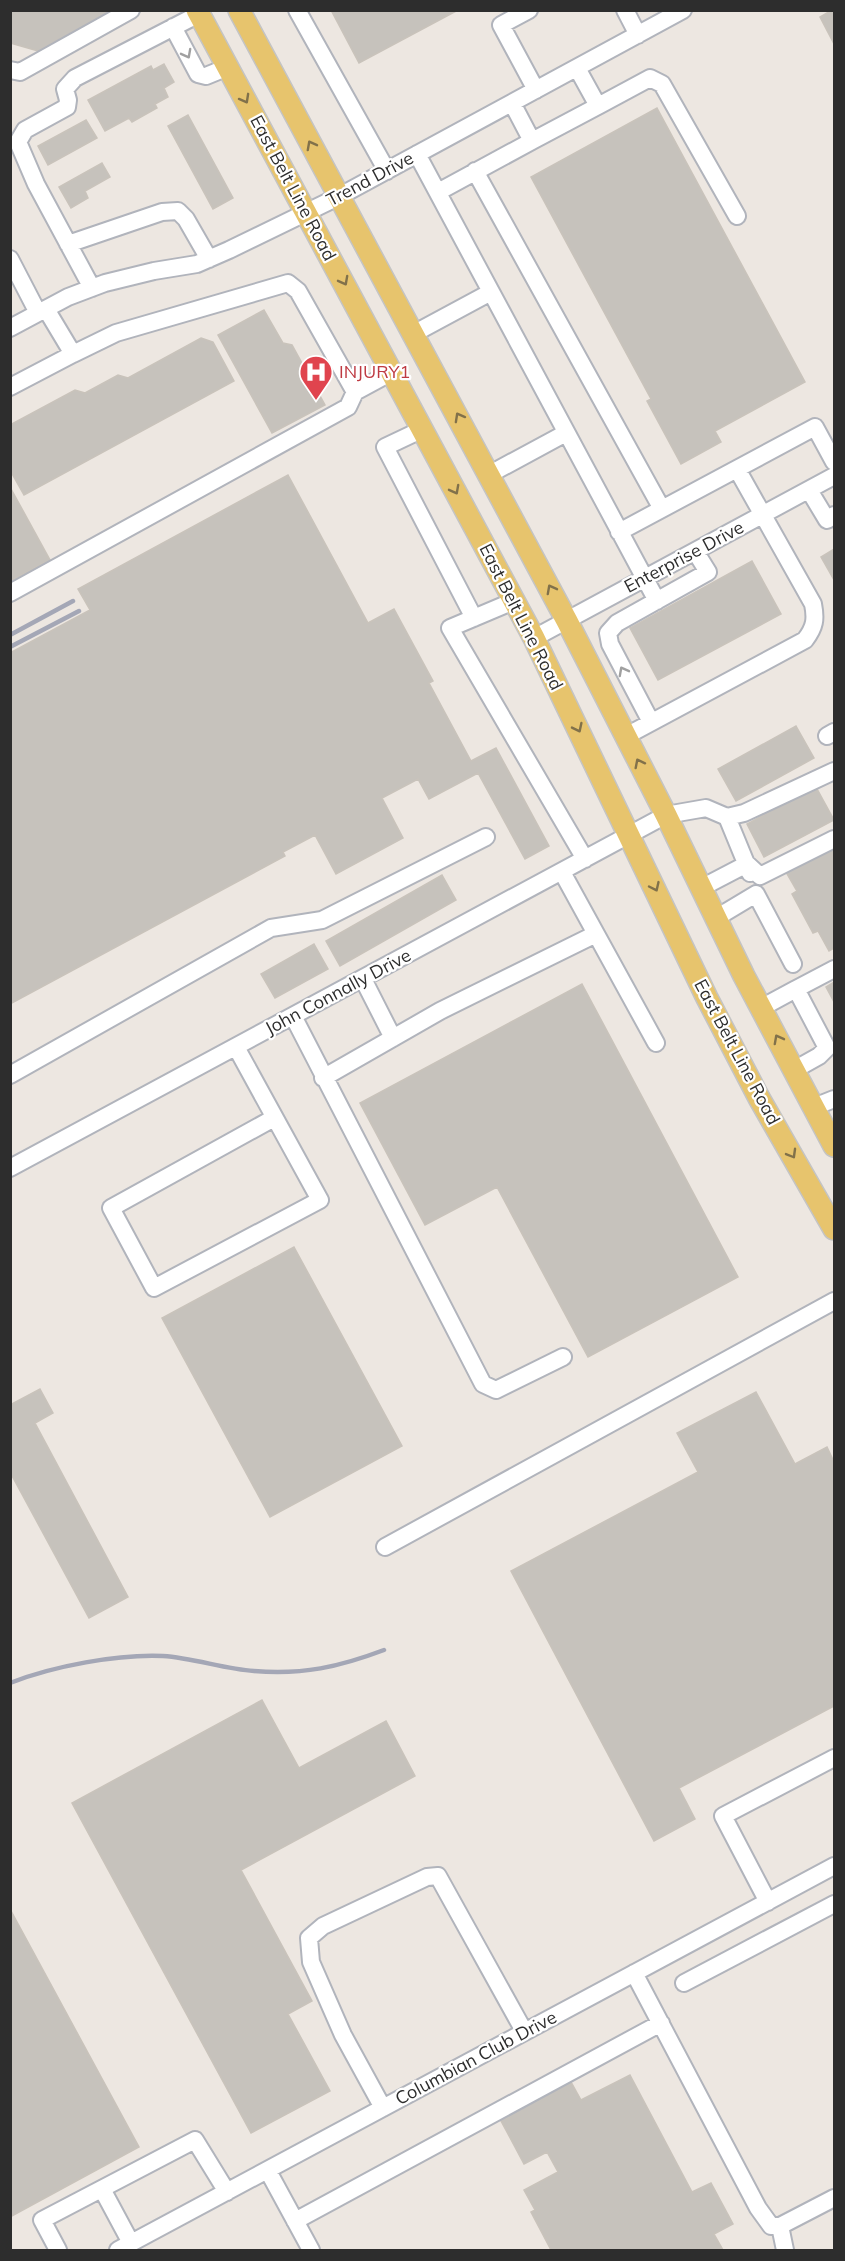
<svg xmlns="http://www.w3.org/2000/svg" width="845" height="2261" font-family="Mulish,sans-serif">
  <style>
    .building { fill: #c6c2bc; stroke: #c9c3bb; stroke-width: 1.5 }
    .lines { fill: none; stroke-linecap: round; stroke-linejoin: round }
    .minor-casing { stroke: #b1b4bc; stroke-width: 20 }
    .major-casing { stroke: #c4c4c4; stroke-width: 24 }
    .minor { stroke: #fff; stroke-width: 16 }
    .major { stroke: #e7c46d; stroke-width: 21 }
    .rail { stroke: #a4a7b6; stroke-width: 4.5 }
    .oneway { stroke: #a0a0a0 }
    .oneway2 { stroke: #81714a }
    .labels { text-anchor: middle; stroke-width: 4.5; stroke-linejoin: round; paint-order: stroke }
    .street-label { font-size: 18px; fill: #2d2d2d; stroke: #fff }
    .health-label { font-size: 18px; fill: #be3a42; stroke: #fff; text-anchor: start }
  </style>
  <rect width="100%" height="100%" fill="#ede7e1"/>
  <path class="building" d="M 10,10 L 113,10 L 38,51 L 10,43 Z
    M 331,10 L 458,10 L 359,63 Z
    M 832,10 L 834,10 L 834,44 L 820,17 Z
    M 164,64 L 174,82 L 164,88 L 168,97 L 155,104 L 157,108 L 132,122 L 129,118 L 105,131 L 88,100 L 151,66 L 153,70 Z
    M 657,108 L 805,382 L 715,431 L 721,442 L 681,464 L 647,401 L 651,399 L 531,177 Z
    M 188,115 L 233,198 L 213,209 L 168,126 Z
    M 86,120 L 97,138 L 48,165 L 38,146 Z
    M 102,163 L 110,177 L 85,191 L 88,198 L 71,208 L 59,187 Z
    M 264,310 L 283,343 L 292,345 L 325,405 L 272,433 L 218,335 Z
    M 201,338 L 213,342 L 234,381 L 24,495 L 10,470 L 10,425 L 75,390 L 85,393 L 118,375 L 128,378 Z
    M 288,475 L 368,623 L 394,609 L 433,681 L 429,683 L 471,761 L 496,748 L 549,846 L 525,859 L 478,773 L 429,799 L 418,779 L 382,798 L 403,838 L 336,874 L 315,835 L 283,852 L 285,856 L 10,1004 L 10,653 L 90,610 L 78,589 Z
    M 10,487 L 50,560 L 10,581 Z
    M 834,549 L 834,580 L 821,557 Z
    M 752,561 L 781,614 L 658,680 L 630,628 Z
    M 796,726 L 814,758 L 736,801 L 718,769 Z
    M 816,787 L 834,820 L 764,857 L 747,824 Z
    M 834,846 L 834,948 L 829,951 L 818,931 L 813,933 L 792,894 L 797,891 L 786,872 Z
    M 442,875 L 456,900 L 340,966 L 326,941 Z
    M 314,944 L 328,969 L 275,998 L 261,974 Z
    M 834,982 L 834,1002 L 826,987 Z
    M 582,984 L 738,1277 L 588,1357 L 497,1187 L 425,1225 L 360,1103 Z
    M 294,1247 L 402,1446 L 270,1517 L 162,1318 Z
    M 40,1389 L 53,1413 L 35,1423 L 128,1597 L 89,1618 L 10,1472 L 10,1405 Z
    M 756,1392 L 795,1464 L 827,1447 L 834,1462 L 834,1706 L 679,1788 L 695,1819 L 654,1841 L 511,1571 L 698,1472 L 677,1433 Z
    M 262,1700 L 299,1768 L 386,1721 L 415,1776 L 241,1870 L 312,2001 L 288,2014 L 330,2091 L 251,2133 L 72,1803 Z
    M 10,1909 L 139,2147 L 10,2217 Z
    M 630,2075 L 692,2192 L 711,2183 L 733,2224 L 714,2234 L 723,2250 L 551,2250 L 531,2212 L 535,2210 L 524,2190 L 558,2172 L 547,2152 L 524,2164 L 500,2119 L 571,2082 L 581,2100 Z"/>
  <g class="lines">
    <defs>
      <path id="minor" d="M 297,10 L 387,171
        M 529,10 L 501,25 L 536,90
        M 625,10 L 638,35
        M 173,27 L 198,74 L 206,76 L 228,67
        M 10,70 L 20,72 L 131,10
        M 512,103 L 532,141 L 598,106 L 577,68
        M 598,106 L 650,78 L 662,84 L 737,216
        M 417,154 L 657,601
        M 475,171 L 662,509
        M 438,192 L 532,141
        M 68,244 L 162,212 L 178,211 L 186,219 L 209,259
        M 10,259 L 38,313
        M 92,288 L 36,184 L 18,142 L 25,130 L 67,107 L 68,100 L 65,89 L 75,78 L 199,14
        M 46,309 L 73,354 L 116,333 L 288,283 L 298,291 L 355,392
        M 10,328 L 68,297 L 105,283 L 154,271 L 197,264 L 229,250 L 338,197 L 683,10
        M 413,334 L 491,292
        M 10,387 L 73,354
        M 423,429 L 385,447 L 474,618
        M 490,474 L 566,433
        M 809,490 L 827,520 L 834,515
        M 619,532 L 815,427 L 834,462
        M 10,593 L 348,407 L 355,392 L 392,372
        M 514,601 L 450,628 L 585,859
        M 534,638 L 834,476
        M 651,722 L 610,644 L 608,633 L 617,623 L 708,572 L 695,551
        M 626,736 L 805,640 C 815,627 816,619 813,604 L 737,469
        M 827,736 L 834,732
        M 727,817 L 750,873
        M 562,872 L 656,1043
        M 701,888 L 747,864 L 760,876 L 834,839
        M 716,918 L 756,894 L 793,964
        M 363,979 L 393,1038
        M 761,1008 L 796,989
        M 293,1016 L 483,1384 L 496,1390 L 563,1357
        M 236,1047 L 320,1200 L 154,1288 L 111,1208 L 274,1118
        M 794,1070 L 819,1056 L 827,1048 L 796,989 L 834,969
        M 10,1075 L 271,928 L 322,920 L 486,837
        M 323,1078 L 440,1011 L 596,934
        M 814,1107 L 834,1099
        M 10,1168 L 666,815 L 706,808 L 727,817 L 744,813 L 834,771
        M 385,1547 L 834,1301
        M 768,1902 L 723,1816 L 834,1758
        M 634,1973 L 758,2208 L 771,2226 L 780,2226 L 834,2198
        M 684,1983 L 834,1904
        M 383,2108 L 343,2035 L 311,1962 L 309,1938 L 323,1926 L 427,1877 L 438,1876 L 524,2031
        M 268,2171 L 311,2250
        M 102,2189 L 131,2243
        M 295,2221 L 661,2023
        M 780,2226 L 785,2250
        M 58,2250 L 42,2220 L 195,2140 L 227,2192
        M 118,2250 L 834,1866"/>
      <path id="major" d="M 197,10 L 534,638 L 707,998 L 759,1098 L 834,1229
        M 239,10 L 567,621 L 666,815 L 744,976 L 834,1146"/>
    </defs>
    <use href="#minor" class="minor-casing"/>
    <use href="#major" class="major-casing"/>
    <use href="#minor" class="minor"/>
    <use href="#major" class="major"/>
    <path class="rail" d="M 10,635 L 73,601
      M 10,647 L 79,611
      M 10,1683 C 53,1666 118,1654 163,1656 C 194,1658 224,1669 254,1671 C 303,1675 339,1667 384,1650"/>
  </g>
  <defs><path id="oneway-chevron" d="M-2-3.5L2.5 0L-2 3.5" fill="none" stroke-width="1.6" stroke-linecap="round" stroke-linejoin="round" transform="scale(1.5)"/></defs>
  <g class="oneway">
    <use href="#oneway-chevron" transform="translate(187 54) rotate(62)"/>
    <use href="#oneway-chevron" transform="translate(623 671) rotate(-118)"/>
  </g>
  <g class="oneway2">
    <use href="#oneway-chevron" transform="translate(245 99) rotate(61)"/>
    <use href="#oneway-chevron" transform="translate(311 145) rotate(-118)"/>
    <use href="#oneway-chevron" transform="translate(344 281) rotate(62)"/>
    <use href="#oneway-chevron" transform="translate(459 417) rotate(-119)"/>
    <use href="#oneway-chevron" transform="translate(455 490) rotate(62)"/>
    <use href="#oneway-chevron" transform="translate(551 589) rotate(-118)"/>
    <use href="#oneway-chevron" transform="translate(578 728) rotate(64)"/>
    <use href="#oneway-chevron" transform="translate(639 763) rotate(-117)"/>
    <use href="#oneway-chevron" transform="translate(655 887) rotate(65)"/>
    <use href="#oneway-chevron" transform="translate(778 1039) rotate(-118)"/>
    <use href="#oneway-chevron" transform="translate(792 1154) rotate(60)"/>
  </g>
  <defs>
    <symbol id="hospital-pin" viewBox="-11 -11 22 30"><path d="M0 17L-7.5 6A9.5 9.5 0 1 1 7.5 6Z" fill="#e0444e" stroke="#fff"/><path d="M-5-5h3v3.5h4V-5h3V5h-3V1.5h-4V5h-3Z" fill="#fff"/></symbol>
  </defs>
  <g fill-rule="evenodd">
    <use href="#hospital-pin" x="297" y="353" width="38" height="52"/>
  </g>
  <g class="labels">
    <g class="street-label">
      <text transform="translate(370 179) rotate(-28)" y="6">Trend Drive</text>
      <text transform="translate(293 188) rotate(62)" y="6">East Belt Line Road</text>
      <text transform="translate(684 557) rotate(-28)" y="6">Enterprise Drive</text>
      <text transform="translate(521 617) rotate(63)" y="6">East Belt Line Road</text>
      <text transform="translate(338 992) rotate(-28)" y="6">John Connally Drive</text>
      <text transform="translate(737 1052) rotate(62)" y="6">East Belt Line Road</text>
      <text transform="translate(476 2058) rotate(-28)" y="6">Columbian Club Drive</text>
    </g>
    <g class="health-label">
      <text x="339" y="378">INJURY1</text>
    </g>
  </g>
  <rect width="845" height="2261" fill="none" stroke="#2d2d2d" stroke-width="24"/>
</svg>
